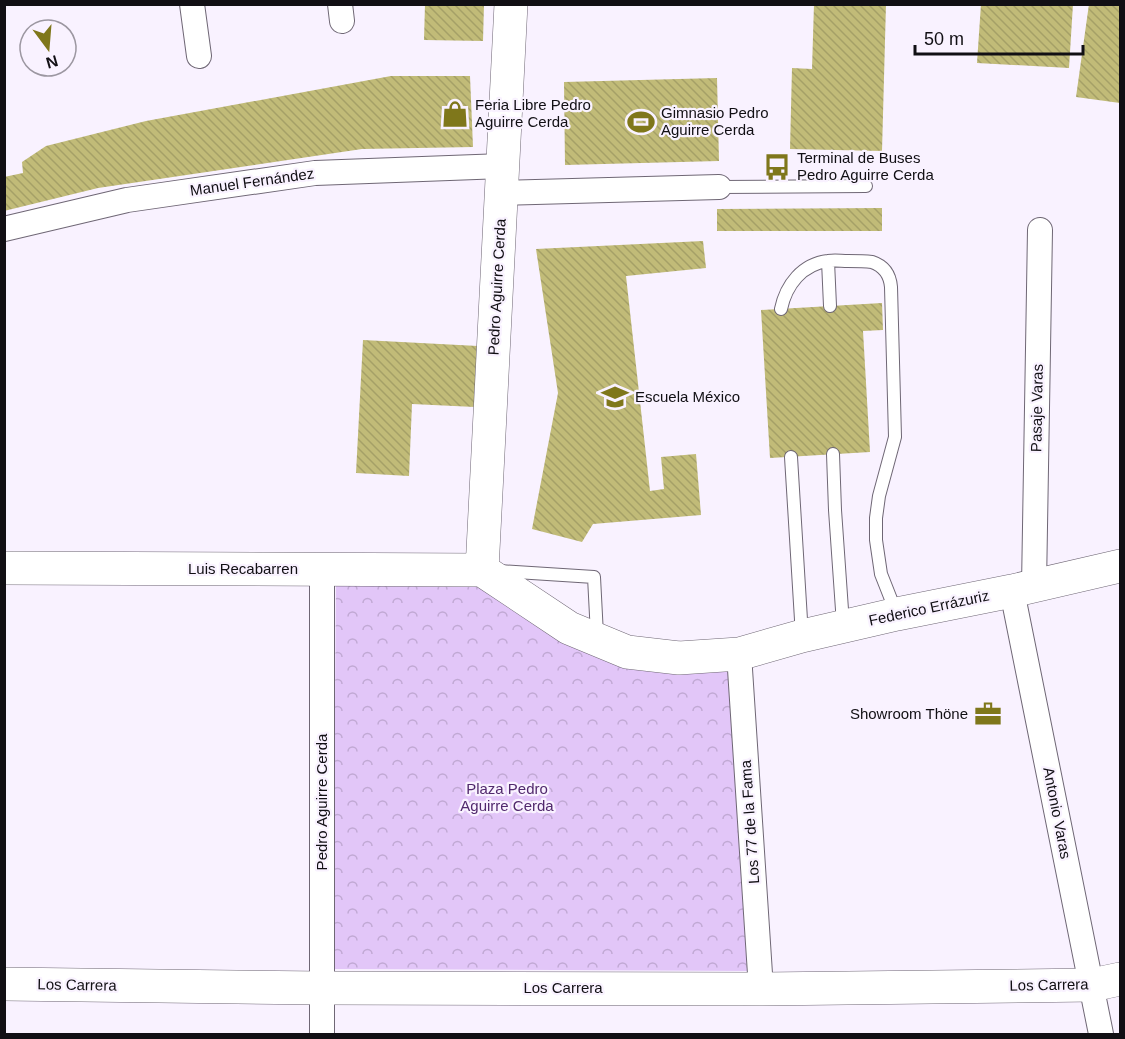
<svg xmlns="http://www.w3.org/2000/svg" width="1125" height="1039" font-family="Arial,sans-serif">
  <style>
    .park { fill: url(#park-crowns) }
    .building { fill: url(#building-back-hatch) }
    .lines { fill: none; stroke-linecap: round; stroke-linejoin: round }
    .lane-casing { stroke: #6f6775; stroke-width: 14 }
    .street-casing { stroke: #6f6775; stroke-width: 26 }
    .secondary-casing { stroke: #6f6775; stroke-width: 34 }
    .lane { stroke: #fff; stroke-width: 12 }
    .street { stroke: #fff; stroke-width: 24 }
    .secondary { stroke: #fff; stroke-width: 33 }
    .labels { text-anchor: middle; stroke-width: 4.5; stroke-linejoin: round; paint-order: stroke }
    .poi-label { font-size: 15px; fill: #110f14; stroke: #f9f2ff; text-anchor: start }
    .street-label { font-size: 15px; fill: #110f14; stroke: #f9f2ff }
    .park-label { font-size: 15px; fill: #51296d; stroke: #f9f2ff }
  </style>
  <defs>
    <pattern id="park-crowns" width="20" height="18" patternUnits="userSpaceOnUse" patternTransform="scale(1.5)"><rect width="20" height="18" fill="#e2c6f8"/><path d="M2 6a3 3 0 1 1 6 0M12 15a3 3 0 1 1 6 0" fill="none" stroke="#c1a9d4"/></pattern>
    <pattern id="building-back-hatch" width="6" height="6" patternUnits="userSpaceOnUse" patternTransform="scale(1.5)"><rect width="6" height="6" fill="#c1bb78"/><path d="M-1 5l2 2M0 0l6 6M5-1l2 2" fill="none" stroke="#a5a067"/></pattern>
  </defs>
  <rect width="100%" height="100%" fill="#f9f2ff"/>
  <path class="park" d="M 336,574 L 478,577 L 565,635 L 728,663 L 747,971 L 333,969 Z"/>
  <path class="building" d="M 425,4 L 484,4 L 483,41 L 424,40 Z
    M 814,4 L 886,4 L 882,151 L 790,149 L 792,68 L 812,69 Z
    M 981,4 L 1073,4 L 1069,68 L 977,63 Z
    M 1089,4 L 1120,4 L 1120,103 L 1076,97 Z
    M 391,76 L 470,76 L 473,147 L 362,149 L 98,188 L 4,211 L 4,177 L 23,173 L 22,162 L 46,146 L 146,121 Z
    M 717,78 L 719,161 L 565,165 L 564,82 Z
    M 882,208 L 882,231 L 717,231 L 717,209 Z
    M 703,241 L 706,268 L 626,276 L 650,491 L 664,489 L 661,457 L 696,454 L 701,515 L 593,524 L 582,542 L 532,529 L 558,393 L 536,249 Z
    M 882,303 L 883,330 L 863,331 L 870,452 L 770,458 L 761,310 Z
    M 363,340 L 478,346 L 475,407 L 412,404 L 409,476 L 356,473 Z"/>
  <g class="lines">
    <defs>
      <path id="lane" d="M 719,187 L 866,186
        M 828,261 L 830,306
        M 781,309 C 786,285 802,264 828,261 C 835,260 841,261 848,261 C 856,261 864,261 872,262 C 884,266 890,275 891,287 L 895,437 L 879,496 L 876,518 L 876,540 L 881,574 L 896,612
        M 833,454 L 835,510 L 843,624
        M 791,457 L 802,636
        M 499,571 L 594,577 L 597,635"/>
      <path id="street" d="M 192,4 L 199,56
        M 340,4 L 342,21
        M 501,193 L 719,187
        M 4,229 L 127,200 L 315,173 L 503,166
        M 322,569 L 322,1034
        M 1034,586 L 1040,230
        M 1012,591 L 1101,1034
        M 739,654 L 761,989"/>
      <path id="secondary" d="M 4,568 L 482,570
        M 482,570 L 569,628 L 627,652 L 679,658 L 739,654 L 802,636 L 897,614 L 1012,591 L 1120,566
        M 482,570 L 511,4
        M 4,984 L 322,988 L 761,989 L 1092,985 L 1120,979"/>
    </defs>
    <use href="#lane" class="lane-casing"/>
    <use href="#street" class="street-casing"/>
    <use href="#secondary" class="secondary-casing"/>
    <use href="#lane" class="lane"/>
    <use href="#street" class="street"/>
    <use href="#secondary" class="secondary"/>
  </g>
  <defs>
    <symbol id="shop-bare" viewBox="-9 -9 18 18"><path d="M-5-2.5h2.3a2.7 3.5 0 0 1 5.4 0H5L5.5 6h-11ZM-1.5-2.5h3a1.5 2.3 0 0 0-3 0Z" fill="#7f771b" stroke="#f9f2ff" stroke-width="2.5" paint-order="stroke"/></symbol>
    <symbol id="stadium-bare" viewBox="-9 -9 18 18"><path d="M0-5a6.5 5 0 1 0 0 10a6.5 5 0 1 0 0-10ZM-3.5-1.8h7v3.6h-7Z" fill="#7f771b" stroke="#f9f2ff" stroke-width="2.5" paint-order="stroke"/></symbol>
    <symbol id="bus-bare" viewBox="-9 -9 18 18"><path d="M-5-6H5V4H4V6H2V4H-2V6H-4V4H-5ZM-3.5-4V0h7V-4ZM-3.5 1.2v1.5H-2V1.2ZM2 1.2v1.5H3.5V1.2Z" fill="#7f771b" stroke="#f9f2ff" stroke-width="2.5" paint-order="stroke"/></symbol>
    <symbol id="school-bare" viewBox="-9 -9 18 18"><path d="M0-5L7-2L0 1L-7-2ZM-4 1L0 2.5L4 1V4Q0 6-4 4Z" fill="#7f771b" stroke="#f9f2ff" stroke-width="2.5" paint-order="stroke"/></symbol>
    <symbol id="office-bare" viewBox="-9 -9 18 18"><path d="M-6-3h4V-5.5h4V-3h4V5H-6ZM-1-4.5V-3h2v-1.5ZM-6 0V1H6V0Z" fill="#7f771b" stroke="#f9f2ff" stroke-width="2.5" paint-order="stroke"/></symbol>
  </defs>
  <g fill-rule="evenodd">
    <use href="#shop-bare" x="436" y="95" width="38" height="38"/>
    <use href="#stadium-bare" x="622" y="103" width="38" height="38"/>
    <use href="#bus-bare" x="758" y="148" width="38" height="38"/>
    <use href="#school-bare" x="596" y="378" width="38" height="38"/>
    <use href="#office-bare" x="969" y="695" width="38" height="38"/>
  </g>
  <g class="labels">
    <g class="poi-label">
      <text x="475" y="110">Feria Libre Pedro<tspan x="475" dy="17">Aguirre Cerda</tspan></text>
      <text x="661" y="118">Gimnasio Pedro<tspan x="661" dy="17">Aguirre Cerda</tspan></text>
      <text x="797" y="163">Terminal de Buses<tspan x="797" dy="17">Pedro Aguirre Cerda</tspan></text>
      <text x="635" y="402">Escuela México</text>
      <text x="968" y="719" text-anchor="end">Showroom Thöne</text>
    </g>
    <g class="street-label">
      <text transform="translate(252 182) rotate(-8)" y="5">Manuel Fernández</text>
      <text transform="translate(497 287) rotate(-87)" y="5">Pedro Aguirre Cerda</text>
      <text transform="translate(1037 408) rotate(-89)" y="5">Pasaje Varas</text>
      <text x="243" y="574">Luis Recabarren</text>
      <text transform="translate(929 608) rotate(-12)" y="5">Federico Errázuriz</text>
      <text transform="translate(322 802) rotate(-90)" y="5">Pedro Aguirre Cerda</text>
      <text transform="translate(1057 813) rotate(79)" y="5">Antonio Varas</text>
      <text transform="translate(750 822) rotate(-94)" y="5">Los 77 de la Fama</text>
      <text transform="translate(77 985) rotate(1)" y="5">Los Carrera</text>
      <text transform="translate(1049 985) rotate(-1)" y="5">Los Carrera</text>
      <text x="563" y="993">Los Carrera</text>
    </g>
    <g class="park-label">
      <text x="507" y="794">Plaza Pedro<tspan x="507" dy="17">Aguirre Cerda</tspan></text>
    </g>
  </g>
  <rect width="1125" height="1039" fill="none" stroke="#110f14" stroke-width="12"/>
  <g transform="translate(48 48) rotate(164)"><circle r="28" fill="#f9f2ff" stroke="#9c97a1" stroke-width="1.5"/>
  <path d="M0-4.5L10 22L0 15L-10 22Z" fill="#7f771b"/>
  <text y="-9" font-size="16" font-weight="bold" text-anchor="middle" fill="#110f14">N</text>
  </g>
  <path d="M915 45v9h168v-9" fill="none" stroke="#110f14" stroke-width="3"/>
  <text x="924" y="45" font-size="18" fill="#110f14" stroke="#f9f2ff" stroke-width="4.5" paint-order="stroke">50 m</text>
</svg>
